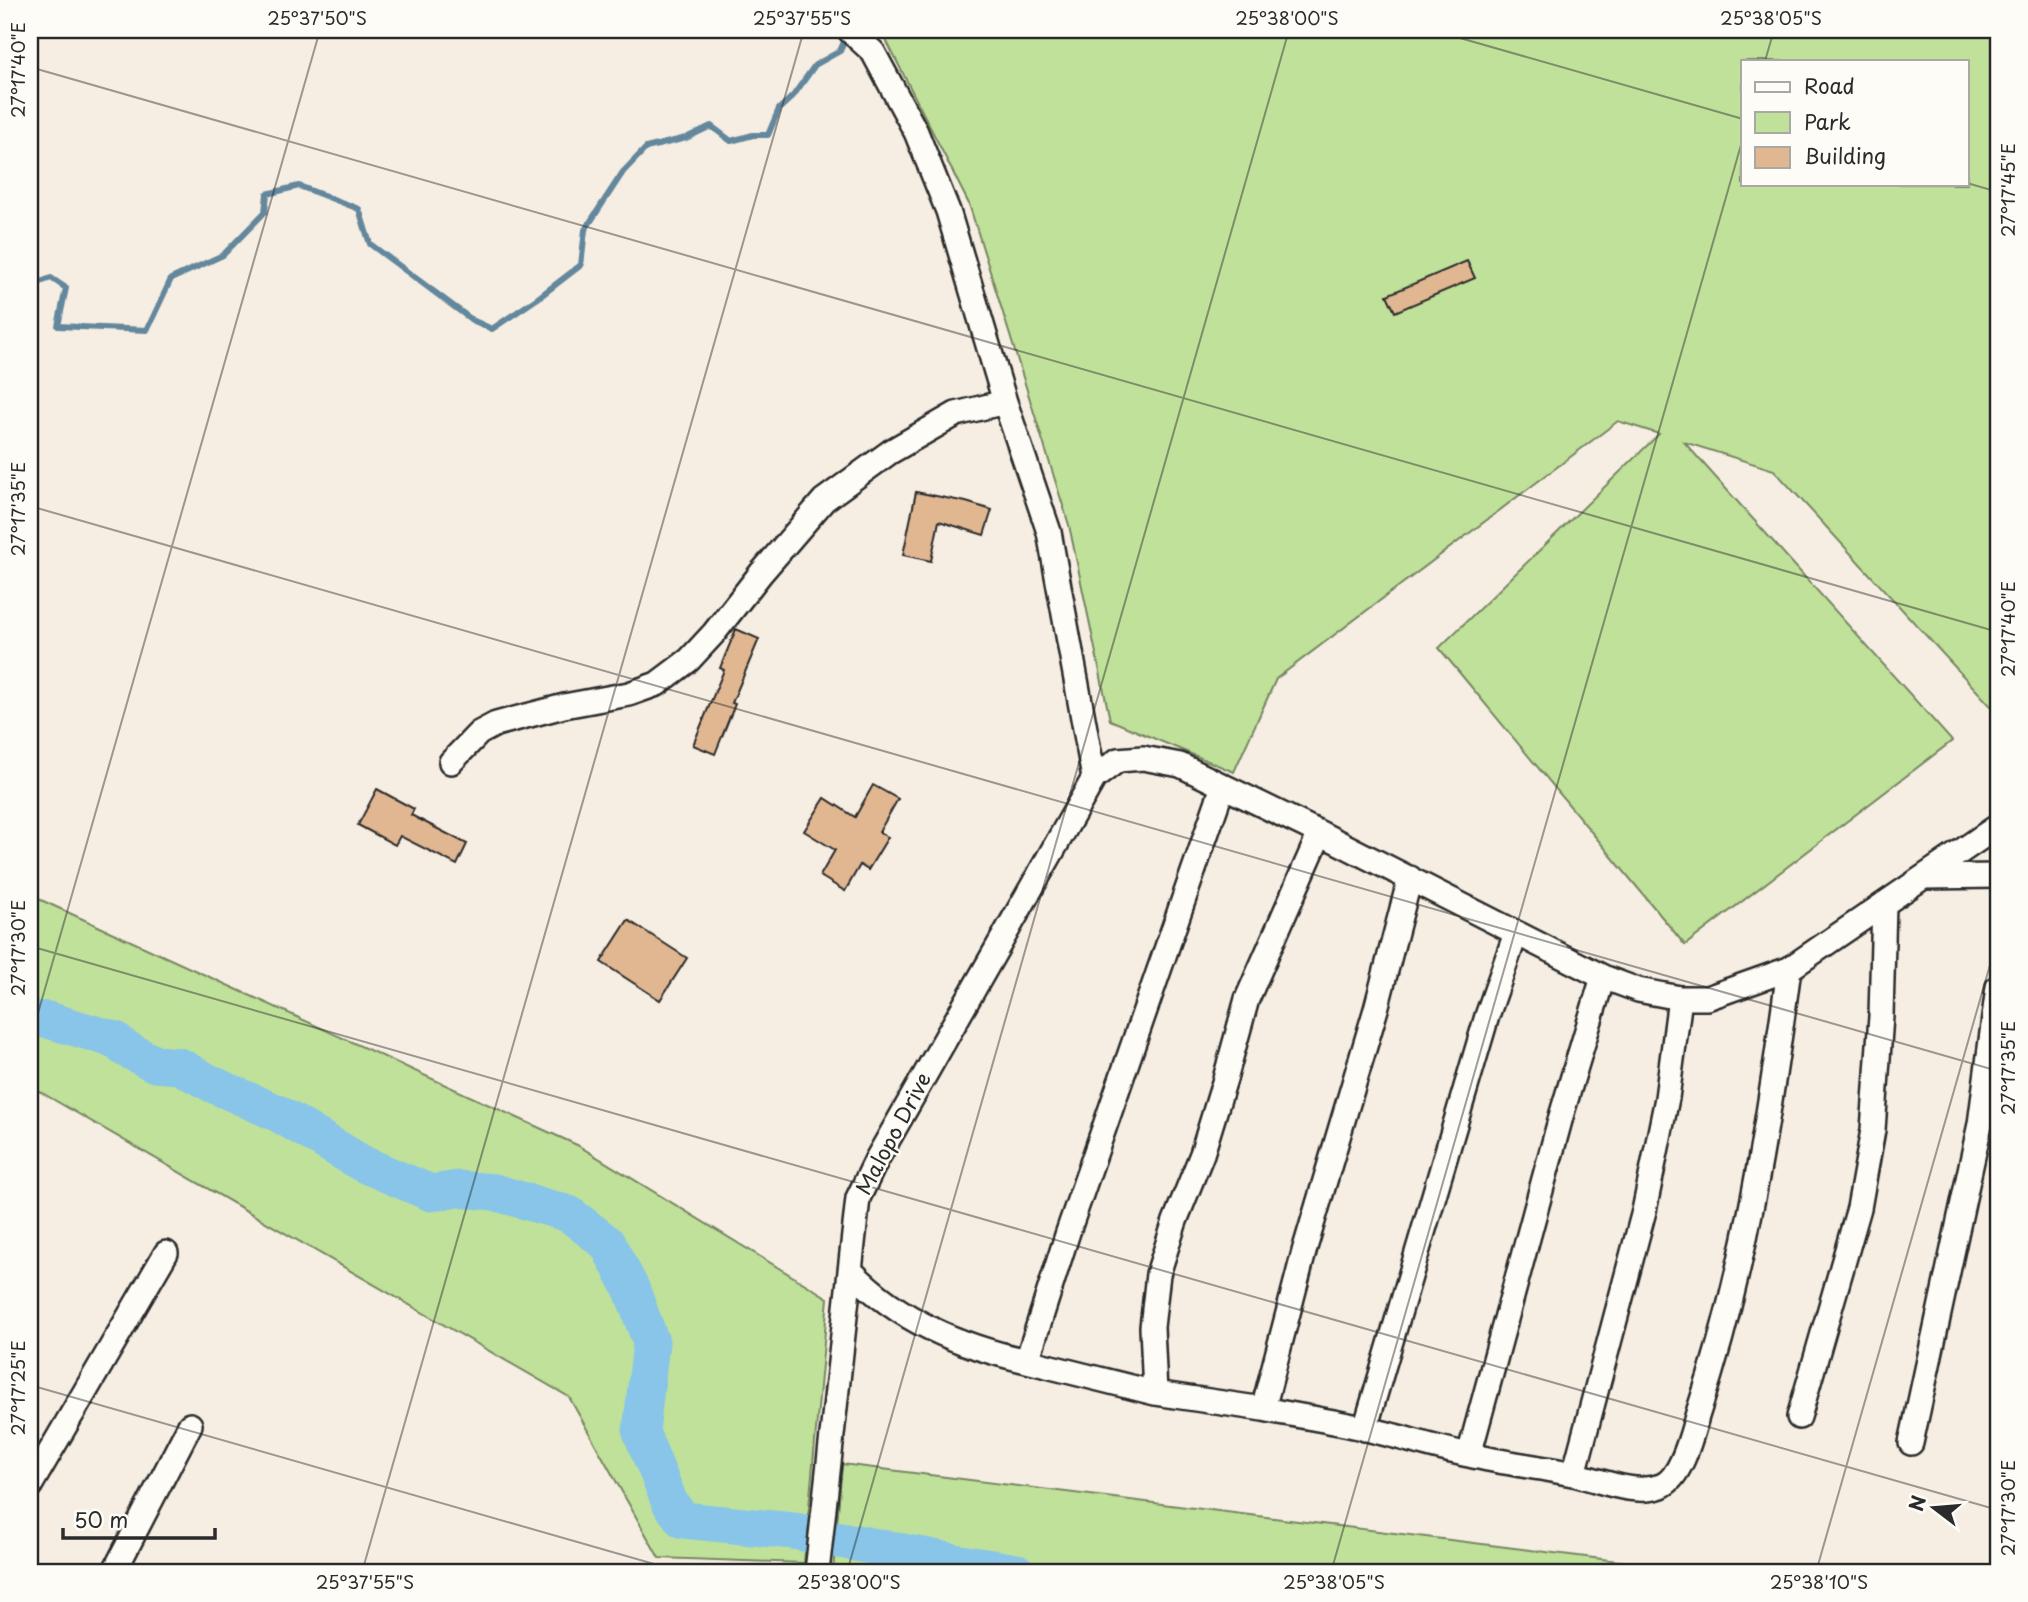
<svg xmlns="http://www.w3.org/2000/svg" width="2028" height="1602" font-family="'Playpen Sans',sans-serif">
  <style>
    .green { fill: #c0e19a; stroke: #768662; stroke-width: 2; fill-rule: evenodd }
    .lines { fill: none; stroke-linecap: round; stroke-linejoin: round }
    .stream { stroke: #63879c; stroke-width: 6 }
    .river { stroke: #88c5e8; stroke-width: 37 }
    .building { fill: #e1b792; stroke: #2b2b2b; stroke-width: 2 }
    .minor-casing { stroke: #2b2b2b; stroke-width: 28 }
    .minor { stroke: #fdfcf7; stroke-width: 23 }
    .ticks { fill: none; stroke: #2b2b2b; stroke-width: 2; stroke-opacity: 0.45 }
    .labels { text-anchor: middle; stroke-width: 5; stroke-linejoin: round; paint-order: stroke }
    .street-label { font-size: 21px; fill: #2b2b2b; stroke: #fdfcf7 }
    .neatline { fill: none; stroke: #2b2b2b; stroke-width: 2.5 }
    .ticks-label { font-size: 18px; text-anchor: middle; fill: #2b2b2b }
  </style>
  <rect width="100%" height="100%" fill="#f7eee3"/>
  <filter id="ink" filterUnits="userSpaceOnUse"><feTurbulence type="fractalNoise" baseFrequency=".0143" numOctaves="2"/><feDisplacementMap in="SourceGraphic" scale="14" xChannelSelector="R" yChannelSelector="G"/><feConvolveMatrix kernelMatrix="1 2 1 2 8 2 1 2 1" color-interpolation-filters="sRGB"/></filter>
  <g filter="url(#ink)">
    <path class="green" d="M 881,30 L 1998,30 L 1998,714 L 1774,470 L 1684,442 L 1952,741 L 1685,945 L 1439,648 L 1659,434 L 1618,421 L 1276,679 L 1234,772 L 1110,720 L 1069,525 L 969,204 ZM 1743,61 L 1967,61 L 1967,184 L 1743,184 Z
      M 30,895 L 577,1145 L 828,1298 L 804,1563 L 659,1558 L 569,1397 L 30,1086 Z
      M 842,1464 L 1706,1572 L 833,1572 Z"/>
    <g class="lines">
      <path class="stream" d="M 30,286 L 51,278 L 66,288 L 58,326 L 147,330 L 171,279 L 223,255 L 265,212 L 267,194 L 299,186 L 359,209 L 370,244 L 472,320 L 492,329 L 538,298 L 581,265 L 585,230 L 623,172 L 646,148 L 686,138 L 711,126 L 731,141 L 753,135 L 768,135 L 779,109 L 793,96 L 815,65 L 840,51 L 847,35"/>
      <path class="river" d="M 30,1019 L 48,1020 L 116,1040 L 124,1048 L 155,1064 L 179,1066 L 212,1084 L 279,1114 L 363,1164 L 431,1193 L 458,1189 L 494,1192 L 569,1214 L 607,1243 L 631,1288 L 651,1342 L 641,1432 L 670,1503 L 683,1520 L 794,1531 L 954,1562 L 1017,1572"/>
    </g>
    <path class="building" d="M 1467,261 L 1475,278 L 1395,312 L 1387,295 Z
      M 916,492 L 966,502 L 992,510 L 984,535 L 939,521 L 931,561 L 903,555 Z
      M 736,629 L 759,639 L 732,703 L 735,704 L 715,754 L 693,745 L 724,670 L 720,668 Z
      M 873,785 L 898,799 L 879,832 L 888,837 L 868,870 L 860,865 L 845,891 L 820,876 L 835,850 L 804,831 L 825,798 L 855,817 Z
      M 377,789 L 414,809 L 411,815 L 467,844 L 457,865 L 400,836 L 395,845 L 358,825 Z
      M 628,920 L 687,958 L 660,1000 L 601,962 Z"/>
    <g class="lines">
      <defs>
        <path id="minor" d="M 849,30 L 873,52 L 916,132 L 948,211 L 1005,402 L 1049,532 L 1094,778
          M 451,762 L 479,733 L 496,724 L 564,706 L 629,694 L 657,684 L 689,660 L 714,633 L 761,573 L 824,500 L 890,452 L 956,414 L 1005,402
          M 1223,786 L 1068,1232 L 1027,1361 L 1155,1393 L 1263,1409
          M 1924,877 L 1998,876
          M 1410,878 L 1376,1009 L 1305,1248 L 1263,1409 C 1298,1416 1333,1421 1367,1429 C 1401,1437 1435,1448 1469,1455 C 1504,1463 1539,1467 1573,1474 C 1600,1480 1634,1496 1661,1486 C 1682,1478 1692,1433 1698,1413 C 1746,1269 1769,1119 1789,969
          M 850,1270 C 899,1321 960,1346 1027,1361
          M 1155,1393 L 1152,1327 L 1158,1274 L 1175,1221 L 1202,1154 L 1225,1079 L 1247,999 L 1320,833
          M 1799,1417 L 1859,1208 L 1873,1130 L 1881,1016 L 1884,904
          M 1365,1429 L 1487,1016 L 1516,933
          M 1911,1443 L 1980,1124 L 1998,987
          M 1469,1455 L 1562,1113 L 1603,977
          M 1574,1474 L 1644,1211 L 1667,1098 L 1680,998
          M 30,1486 L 166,1253
          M 114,1572 L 190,1425
          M 817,1572 L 858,1198 L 877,1159 L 1094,778 L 1118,760 L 1143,758 L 1180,765 L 1320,833 L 1603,977 L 1638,990 L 1680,998 L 1707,998 L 1789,969 L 1998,826"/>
      </defs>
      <use href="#minor" class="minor-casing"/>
      <use href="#minor" class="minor"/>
    </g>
  </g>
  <path class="ticks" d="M 1432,30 L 1743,119M 1765,61 L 1774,30M 30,67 L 1998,632M 1967,183 L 1998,192M 30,506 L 1998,1071M 30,946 L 1998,1510M 30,1041 L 320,30M 30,1385 L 682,1572M 362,1572 L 804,30M 847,1572 L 1289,30M 1331,1572 L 1743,138M 1816,1572 L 1998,937"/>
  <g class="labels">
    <g class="street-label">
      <text transform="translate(894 1134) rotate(-62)" y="7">Malopo Drive</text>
    </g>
  </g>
  <rect width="2028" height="1602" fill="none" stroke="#fdfcf7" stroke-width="77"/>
  <rect x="1741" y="60" width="228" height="126" fill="#fdfcf7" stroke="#a9a8a5" stroke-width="2"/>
  <rect x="1755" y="82" width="35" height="10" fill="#fdfcf7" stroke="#a9a8a5" stroke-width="2"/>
  <text x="1804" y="94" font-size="21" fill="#2b2b2b">Road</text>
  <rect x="1755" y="112" width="35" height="21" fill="#c0e19a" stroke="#a9a8a5" stroke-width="2"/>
  <text x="1804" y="130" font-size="21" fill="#2b2b2b">Park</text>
  <rect x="1755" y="147" width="35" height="21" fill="#e1b792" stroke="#a9a8a5" stroke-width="2"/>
  <text x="1804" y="164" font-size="21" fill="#2b2b2b">Building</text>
  <g transform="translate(1934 1508) rotate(286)" stroke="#fdfcf7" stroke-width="5" paint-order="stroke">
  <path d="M0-5L12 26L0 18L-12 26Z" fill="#2b2b2b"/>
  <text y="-10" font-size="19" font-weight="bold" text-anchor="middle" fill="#2b2b2b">N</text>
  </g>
  <path d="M63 1528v10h152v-10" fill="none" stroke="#2b2b2b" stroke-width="3.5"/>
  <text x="74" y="1528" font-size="21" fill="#2b2b2b" stroke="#fdfcf7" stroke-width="5" paint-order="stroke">50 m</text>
  <rect x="38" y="38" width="1952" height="1526" class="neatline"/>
  <g class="ticks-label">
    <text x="317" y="25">25°37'50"S</text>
    <text x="802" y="25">25°37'55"S</text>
    <text x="1287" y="25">25°38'00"S</text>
    <text x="1771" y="25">25°38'05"S</text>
    <text transform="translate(19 70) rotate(-90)" y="6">27°17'40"E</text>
    <text transform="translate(2009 190) rotate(-90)" y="6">27°17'45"E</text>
    <text transform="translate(19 509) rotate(-90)" y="6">27°17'35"E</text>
    <text transform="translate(2009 629) rotate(-90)" y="6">27°17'40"E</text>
    <text transform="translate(19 948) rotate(-90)" y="6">27°17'30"E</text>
    <text transform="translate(2009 1068) rotate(-90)" y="6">27°17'35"E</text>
    <text transform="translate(19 1388) rotate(-90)" y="6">27°17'25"E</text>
    <text transform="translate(2009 1508) rotate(-90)" y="6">27°17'30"E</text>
    <text x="365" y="1589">25°37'55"S</text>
    <text x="849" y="1589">25°38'00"S</text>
    <text x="1334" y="1589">25°38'05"S</text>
    <text x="1819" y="1589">25°38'10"S</text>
  </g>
</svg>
